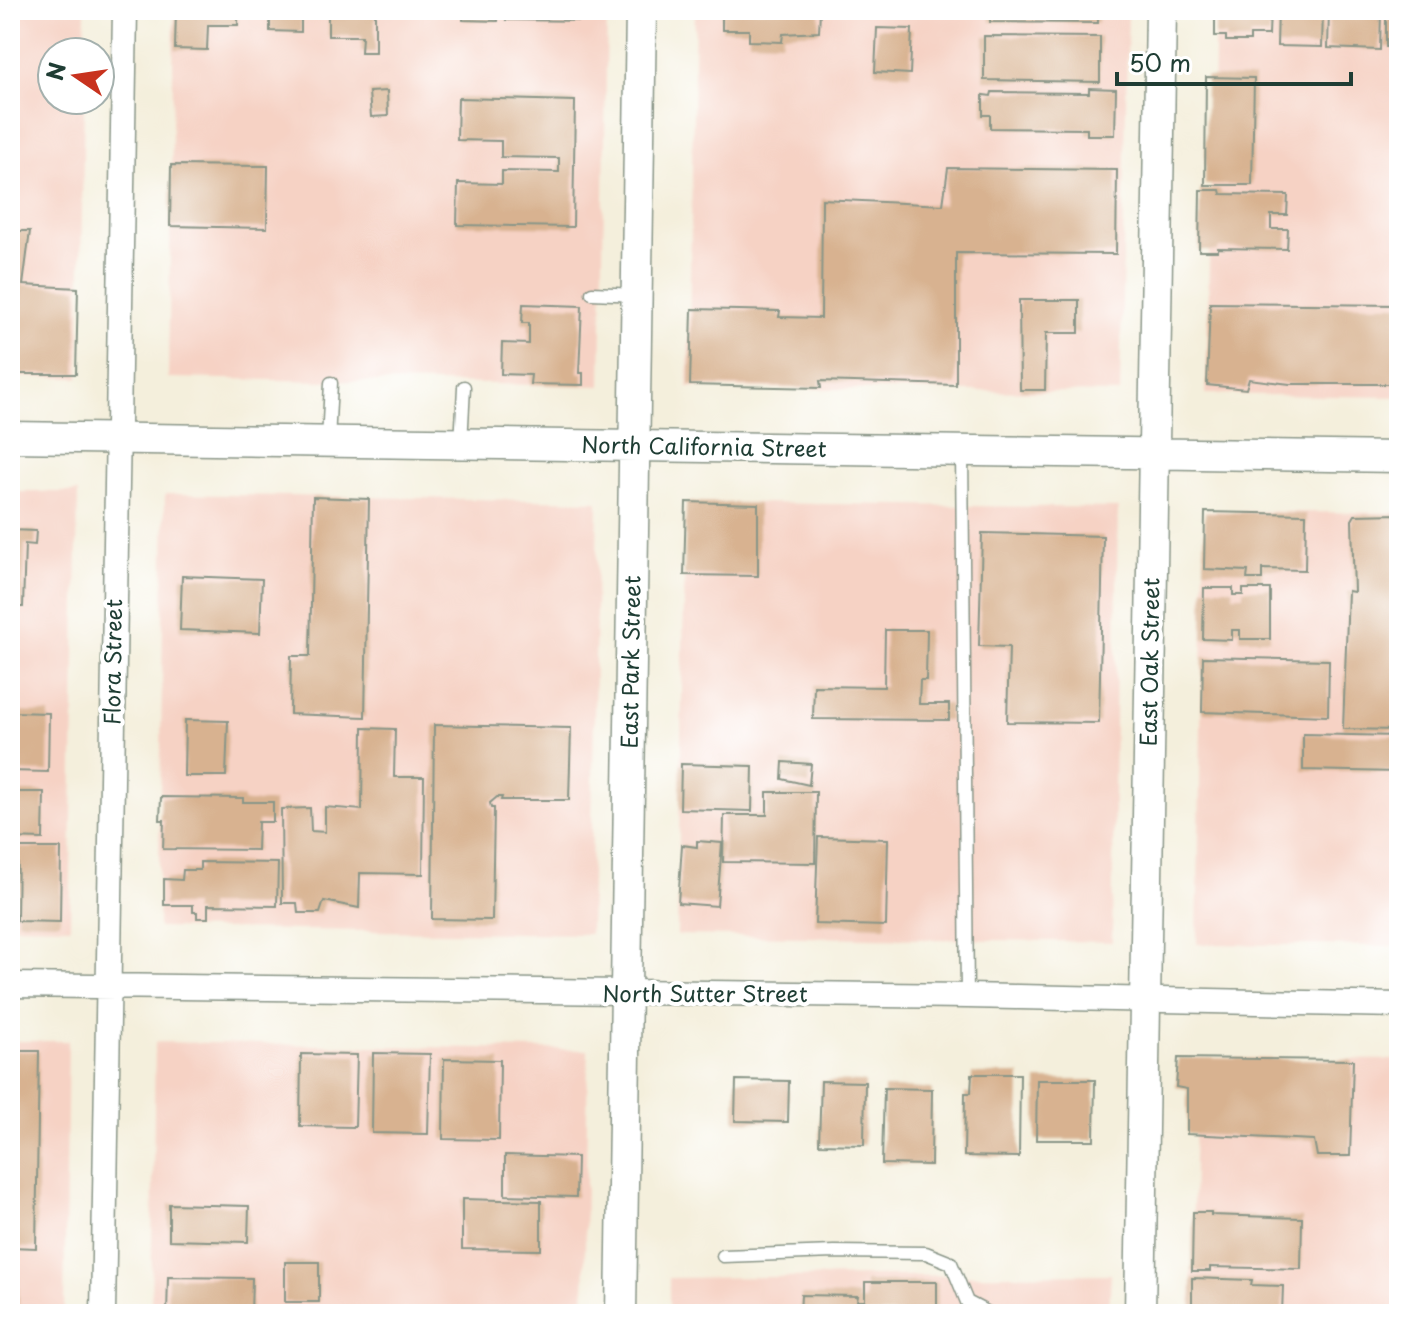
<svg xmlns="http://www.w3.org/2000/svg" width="1409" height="1324" font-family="'Playpen Sans',sans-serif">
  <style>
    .built { fill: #f6d2c4 }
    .building { fill: #d8b290 }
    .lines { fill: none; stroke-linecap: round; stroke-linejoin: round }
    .service-casing { stroke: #8a9688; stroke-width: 15 }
    .minor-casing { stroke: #8a9688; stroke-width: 27 }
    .tertiary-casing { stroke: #8a9688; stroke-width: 33 }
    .service { stroke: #fff; stroke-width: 12 }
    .minor { stroke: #fff; stroke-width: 24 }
    .tertiary { stroke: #fff; stroke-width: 30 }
    .labels { text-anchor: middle; stroke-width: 8; stroke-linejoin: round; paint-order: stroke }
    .street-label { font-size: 22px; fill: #1f3d34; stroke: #fff }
  </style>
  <rect width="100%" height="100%" fill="#fff"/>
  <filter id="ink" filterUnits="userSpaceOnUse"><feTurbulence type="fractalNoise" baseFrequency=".0125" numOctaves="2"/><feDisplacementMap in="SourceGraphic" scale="16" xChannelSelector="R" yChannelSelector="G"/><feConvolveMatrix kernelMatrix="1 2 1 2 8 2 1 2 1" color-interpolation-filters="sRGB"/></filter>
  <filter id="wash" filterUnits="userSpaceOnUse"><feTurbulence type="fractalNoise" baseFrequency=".006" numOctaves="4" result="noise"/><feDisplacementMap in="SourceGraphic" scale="32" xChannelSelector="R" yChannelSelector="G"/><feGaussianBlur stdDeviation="1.8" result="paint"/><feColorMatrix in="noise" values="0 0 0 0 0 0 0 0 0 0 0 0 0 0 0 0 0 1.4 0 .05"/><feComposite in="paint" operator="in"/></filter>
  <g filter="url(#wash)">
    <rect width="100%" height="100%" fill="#f4efdc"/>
    <path class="built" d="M 10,10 L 85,10 L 84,52 L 52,52 L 52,100 L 84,100 L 79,378 L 10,377 Z
      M 174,10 L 607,10 L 601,386 L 168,378 Z
      M 695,10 L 1128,10 L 1120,393 L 688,387 Z
      M 1215,10 L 1399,10 L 1399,397 L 1206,394 Z
      M 10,492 L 78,492 L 70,927 L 10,926 Z
      M 165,494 L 598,501 L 590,934 L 158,928 Z
      M 686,502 L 1118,508 L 1112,942 L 677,935 Z
      M 1205,511 L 1399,513 L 1399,946 L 1197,944 Z
      M 10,1041 L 68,1041 L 64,1314 L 10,1314 Z
      M 155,1042 L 588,1050 L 584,1314 L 151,1314 Z
      M 1196,1058 L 1399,1060 L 1399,1314 L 1191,1314 Z
      M 1111,1274 L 1109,1314 L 669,1314 L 669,1278 Z"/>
    <g id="blocks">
      <path class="building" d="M 176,10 L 238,10 L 238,25 L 208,25 L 207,50 L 175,49 Z
        M 270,10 L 301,10 L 301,32 L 270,31 Z
        M 328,10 L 375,10 L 375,52 L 361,52 L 362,36 L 328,36 Z
        M 463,10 L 499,10 L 498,21 L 463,20 Z
        M 507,10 L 589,10 L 589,21 L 506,20 Z
        M 722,10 L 820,10 L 819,32 L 783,34 L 782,42 L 749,41 L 749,30 L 722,30 Z
        M 990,10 L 1098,10 L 1098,23 L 990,22 Z
        M 1215,10 L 1270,10 L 1269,35 L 1250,35 L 1250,41 L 1226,41 L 1226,36 L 1215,36 Z
        M 1278,10 L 1323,10 L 1322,47 L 1277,46 Z
        M 1329,10 L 1381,10 L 1380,50 L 1328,48 Z
        M 1386,10 L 1399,10 L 1399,47 L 1386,47 Z
        M 877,28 L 912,29 L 910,74 L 875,72 Z
        M 984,36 L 1100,37 L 1100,82 L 984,80 Z
        M 1206,77 L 1254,78 L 1252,185 L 1205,185 Z
        M 1089,88 L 1116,89 L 1115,135 L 1087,135 L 1087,129 L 990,128 L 990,115 L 983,115 L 983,95 L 991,96 L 992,92 L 1089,93 Z
        M 387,91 L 388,116 L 371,117 L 369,92 Z
        M 458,98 L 575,101 L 573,227 L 457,225 L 458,183 L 502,184 L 502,171 L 559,172 L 559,158 L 501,157 L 501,141 L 457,140 Z
        M 171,165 L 268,166 L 267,228 L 170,226 Z
        M 948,168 L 1117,170 L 1116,254 L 956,253 L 956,385 L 820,381 L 821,388 L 690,385 L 692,309 L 780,311 L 779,317 L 821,318 L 822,199 L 943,205 Z
        M 1200,190 L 1220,190 L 1221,194 L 1288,195 L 1287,215 L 1271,215 L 1271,229 L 1288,229 L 1287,249 L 1218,248 L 1218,251 L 1199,251 Z
        M 10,231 L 30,231 L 23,285 L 78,288 L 76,374 L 10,374 Z
        M 1019,300 L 1079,300 L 1079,333 L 1046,333 L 1045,390 L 1020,390 Z
        M 1210,303 L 1399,305 L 1399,384 L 1290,384 L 1249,379 L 1246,389 L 1207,385 Z
        M 523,304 L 582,306 L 579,373 L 583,373 L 583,385 L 530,384 L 531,375 L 501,374 L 502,343 L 529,344 L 529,323 L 522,323 Z
        M 313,497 L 369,499 L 365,717 L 290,714 L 291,656 L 310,656 Z
        M 686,502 L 758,504 L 758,576 L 684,575 Z
        M 1205,512 L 1306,514 L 1305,570 L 1262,569 L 1262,579 L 1247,579 L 1248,571 L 1204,569 Z
        M 1399,514 L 1399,730 L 1343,729 L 1348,591 L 1354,592 L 1352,520 L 1355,515 Z
        M 10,530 L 36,531 L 35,545 L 25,544 L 23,607 L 10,607 Z
        M 982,533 L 1103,536 L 1099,723 L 1007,722 L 1009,647 L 979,646 Z
        M 182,576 L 262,579 L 260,633 L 180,630 Z
        M 1204,588 L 1233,588 L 1233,595 L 1243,595 L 1243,589 L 1270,589 L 1270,639 L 1240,639 L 1240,630 L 1232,630 L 1232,640 L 1203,639 Z
        M 885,630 L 927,630 L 926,680 L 920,680 L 919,704 L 949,704 L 949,720 L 813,719 L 814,686 L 884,687 Z
        M 1203,657 L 1329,660 L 1328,716 L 1202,712 Z
        M 10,712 L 49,713 L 48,772 L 10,771 Z
        M 185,720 L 228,721 L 226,776 L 184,776 Z
        M 434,725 L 571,728 L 569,800 L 501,800 L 502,797 L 497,797 L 490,803 L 491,808 L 494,808 L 492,920 L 432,919 Z
        M 363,728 L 395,729 L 394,777 L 424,777 L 423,874 L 360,873 L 359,908 L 324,901 L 320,913 L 298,913 L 297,903 L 282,903 L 281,809 L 310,808 L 311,831 L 325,832 L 325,807 L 362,810 Z
        M 1303,734 L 1399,736 L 1399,772 L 1303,770 Z
        M 783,762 L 811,764 L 809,785 L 782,779 Z
        M 681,764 L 753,766 L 752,811 L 680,809 Z
        M 10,792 L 44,792 L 43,839 L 10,838 Z
        M 767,792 L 816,792 L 815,863 L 723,862 L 724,815 L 767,815 Z
        M 161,797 L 243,798 L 243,802 L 273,802 L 273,822 L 258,822 L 257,850 L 163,849 L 164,820 L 160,820 Z
        M 818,837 L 888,839 L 886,926 L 815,924 Z
        M 697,841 L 722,843 L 717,906 L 678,903 L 682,845 L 697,847 Z
        M 18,848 L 61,848 L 60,922 L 17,921 Z
        M 200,862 L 278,863 L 277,906 L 208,905 L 208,918 L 197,918 L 197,912 L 193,912 L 193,905 L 164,905 L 164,879 L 182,880 L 183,870 L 200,870 Z
        M 10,1051 L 39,1051 L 36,1248 L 10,1247 Z
        M 373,1053 L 430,1054 L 428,1134 L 372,1133 Z
        M 301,1054 L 357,1055 L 355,1127 L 300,1126 Z
        M 1178,1058 L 1353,1060 L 1350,1156 L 1317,1156 L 1314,1140 L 1187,1134 L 1187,1089 L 1176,1087 Z
        M 444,1059 L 500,1060 L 499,1140 L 443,1139 Z
        M 972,1074 L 1020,1074 L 1019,1157 L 964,1156 L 965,1093 L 971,1093 Z
        M 736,1080 L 789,1081 L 788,1122 L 735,1121 Z
        M 1037,1080 L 1095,1080 L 1094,1140 L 1036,1140 Z
        M 821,1081 L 865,1082 L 864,1145 L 819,1144 Z
        M 884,1088 L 932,1089 L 931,1165 L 882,1164 Z
        M 505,1155 L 577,1157 L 576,1197 L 505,1195 Z
        M 462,1199 L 541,1201 L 541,1250 L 462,1249 Z
        M 169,1204 L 249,1206 L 248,1242 L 169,1240 Z
        M 1193,1212 L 1211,1212 L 1211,1215 L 1302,1218 L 1301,1269 L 1210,1267 L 1210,1271 L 1192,1271 Z
        M 285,1262 L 319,1262 L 319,1302 L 285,1302 Z
        M 10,1275 L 19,1276 L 19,1309 L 10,1309 Z
        M 168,1277 L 252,1278 L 251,1314 L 167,1314 Z
        M 1192,1278 L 1252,1280 L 1251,1285 L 1283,1286 L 1282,1314 L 1192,1314 Z
        M 865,1282 L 937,1282 L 937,1314 L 800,1314 L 801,1295 L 858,1296 L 857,1301 L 865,1301 Z"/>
    </g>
  </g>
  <g filter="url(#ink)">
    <use href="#blocks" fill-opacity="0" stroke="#8a9688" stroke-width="2"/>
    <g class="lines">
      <defs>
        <path id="service" d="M 592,293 L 637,295
          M 328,441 L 331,383
          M 461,444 L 464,387
          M 962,451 L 967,996
          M 723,1256 L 834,1252 L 926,1253 L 951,1263 L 967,1302 L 990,1314"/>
        <path id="minor" d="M 10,985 L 967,996 L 1399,1005
          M 103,1314 L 125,10"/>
        <path id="tertiary" d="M 10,437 L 1399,457
          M 621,1314 L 641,10
          M 1140,1314 L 1161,10"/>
      </defs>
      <use href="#service" class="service-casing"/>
      <use href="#minor" class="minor-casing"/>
      <use href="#tertiary" class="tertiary-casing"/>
      <use href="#service" class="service"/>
      <use href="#minor" class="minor"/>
      <use href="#tertiary" class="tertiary"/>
    </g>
  </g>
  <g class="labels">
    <g class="street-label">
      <text transform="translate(704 447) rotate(1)" y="8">North California Street</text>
      <text transform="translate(113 662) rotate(-89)" y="8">Flora Street</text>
      <text transform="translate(631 662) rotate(-89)" y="8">East Park Street</text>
      <text transform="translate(1150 662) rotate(-89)" y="8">East Oak Street</text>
      <text x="705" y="1002">North Sutter Street</text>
    </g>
  </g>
  <rect width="1409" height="1324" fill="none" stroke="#fff" stroke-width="40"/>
  <g transform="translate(76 76) rotate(283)"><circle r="38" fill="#ffffff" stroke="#a5b1ae" stroke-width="2"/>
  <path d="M0-6L14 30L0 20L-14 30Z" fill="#c8321e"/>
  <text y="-12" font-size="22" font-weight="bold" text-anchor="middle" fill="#1f3d34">N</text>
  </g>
  <path d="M1117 72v12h234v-12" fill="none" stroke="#1f3d34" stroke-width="4"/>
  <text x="1129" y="72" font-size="24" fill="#1f3d34" stroke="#ffffff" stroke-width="6" paint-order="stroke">50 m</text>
</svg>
